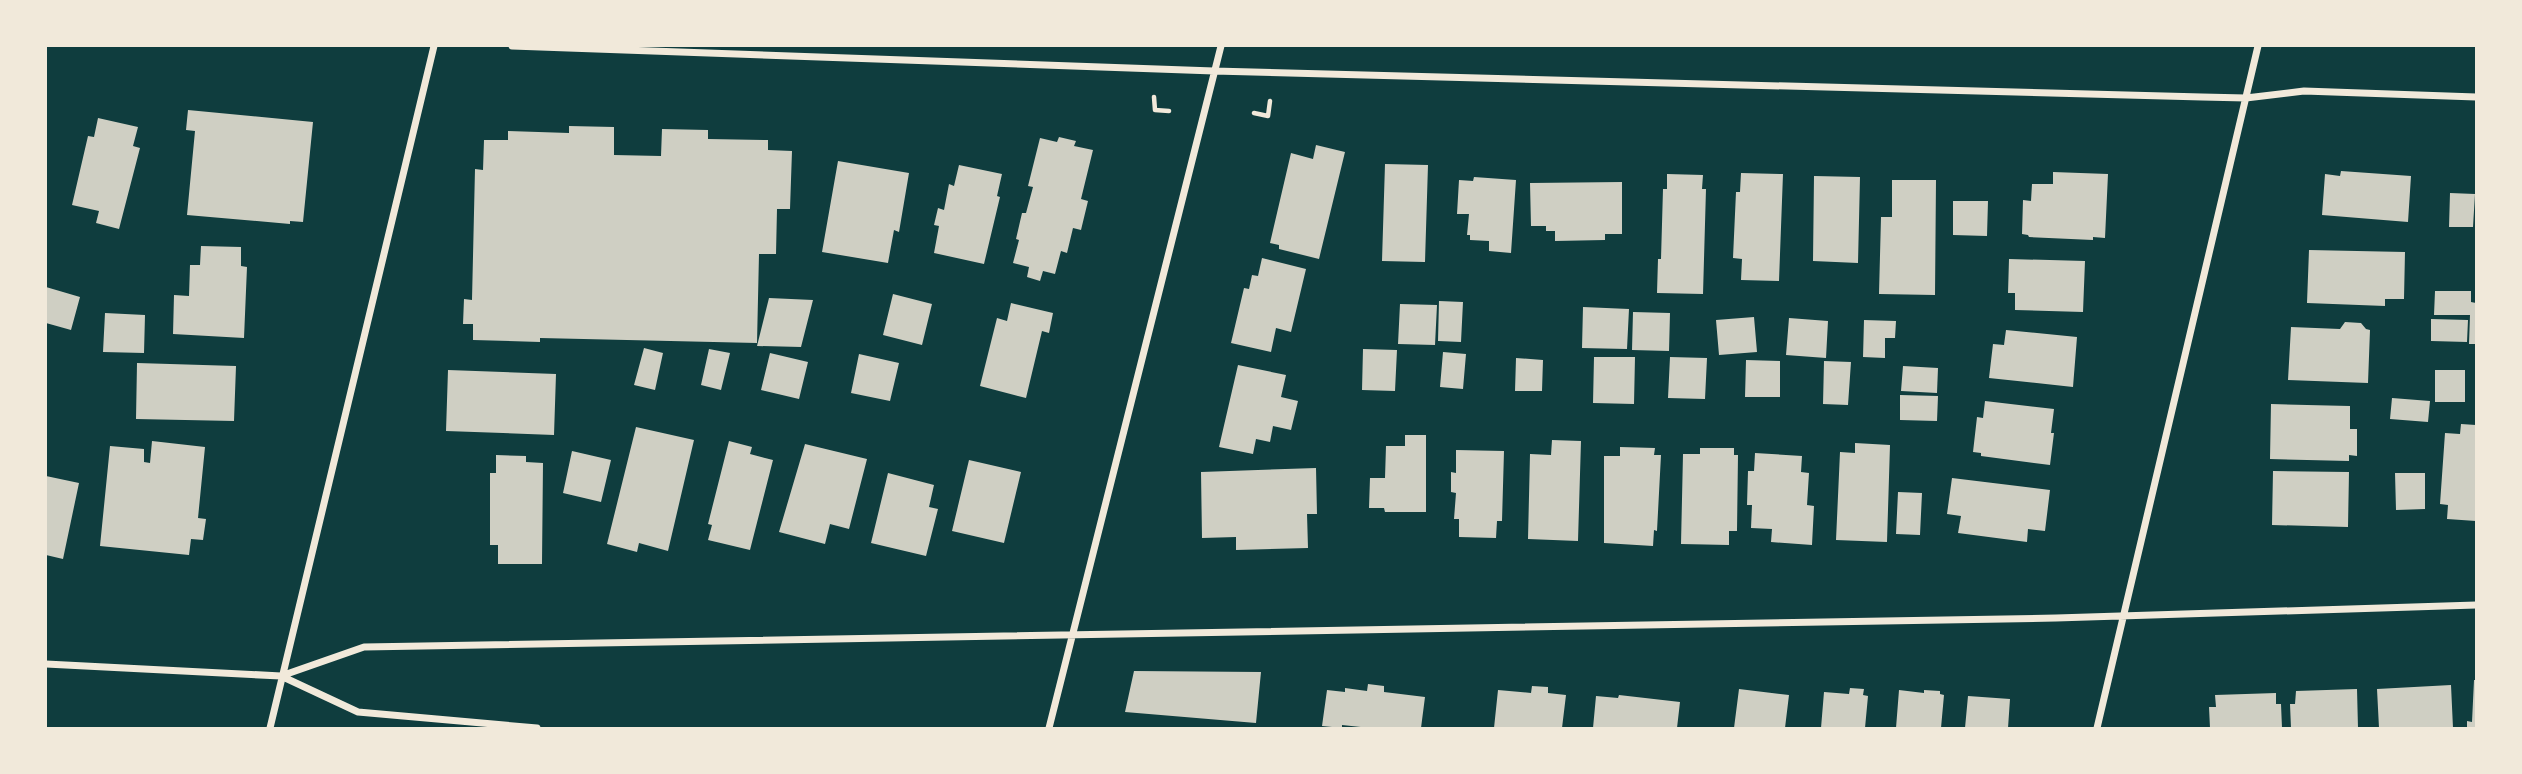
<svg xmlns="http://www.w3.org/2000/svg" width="2522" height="774" font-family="'Roboto Condensed',sans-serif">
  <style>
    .building { fill: #cfcfc3 }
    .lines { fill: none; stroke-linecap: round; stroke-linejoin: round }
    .path { stroke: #f1e9da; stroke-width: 4.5 }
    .minor { stroke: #f1e9da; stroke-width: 7 }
  </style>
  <rect width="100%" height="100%" fill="#0f3d3e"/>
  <path class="building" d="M 188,110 L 313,122 L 303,222 L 290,221 L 290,224 L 187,215 L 195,131 L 186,130 Z
    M 98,118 L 138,127 L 133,146 L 140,148 L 119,229 L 96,223 L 99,211 L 72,205 L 88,136 L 94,137 Z
    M 569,126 L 614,127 L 614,155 L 661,156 L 662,129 L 708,130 L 708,139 L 768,140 L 768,150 L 792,151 L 790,209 L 777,209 L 776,254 L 759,254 L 757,343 L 540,338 L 540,342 L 473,340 L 473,324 L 463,324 L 464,299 L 472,300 L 475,169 L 483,170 L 484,140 L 508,140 L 508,131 L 569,133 Z
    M 1059,137 L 1076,141 L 1074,146 L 1093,150 L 1081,199 L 1088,201 L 1081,230 L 1073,228 L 1067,253 L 1061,251 L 1055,274 L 1043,271 L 1040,281 L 1027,277 L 1029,267 L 1013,263 L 1019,240 L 1016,239 L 1022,213 L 1026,213 L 1033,187 L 1028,186 L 1040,138 L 1057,142 Z
    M 1316,145 L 1345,152 L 1319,259 L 1279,249 L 1279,245 L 1270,243 L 1291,153 L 1313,159 Z
    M 838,161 L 909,173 L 899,232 L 894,230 L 888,263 L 822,252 Z
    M 1385,164 L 1428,165 L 1425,262 L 1382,261 Z
    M 959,165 L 1002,174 L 997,196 L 1000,197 L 984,264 L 934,253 L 939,226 L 934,225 L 938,208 L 944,210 L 949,184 L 954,186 Z
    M 2341,171 L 2411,176 L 2408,222 L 2322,215 L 2325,174 L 2340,176 Z
    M 2053,172 L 2108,174 L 2105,238 L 2093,237 L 2093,240 L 2029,237 L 2028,235 L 2022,234 L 2023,200 L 2031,201 L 2032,184 L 2053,184 Z
    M 1741,173 L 1783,174 L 1779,281 L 1741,280 L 1742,259 L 1733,258 L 1736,192 L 1740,192 Z
    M 1667,174 L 1703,175 L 1702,189 L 1706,189 L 1703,294 L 1657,293 L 1658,259 L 1661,259 L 1663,189 L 1667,189 Z
    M 1814,176 L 1860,177 L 1858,263 L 1813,261 Z
    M 1474,177 L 1516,180 L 1511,253 L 1489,251 L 1489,241 L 1470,240 L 1470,235 L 1467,235 L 1469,214 L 1457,214 L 1459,180 L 1473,181 Z
    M 1892,180 L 1936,180 L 1935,295 L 1879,294 L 1881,217 L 1892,217 Z
    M 1622,182 L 1622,234 L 1605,234 L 1605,240 L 1555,241 L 1555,231 L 1546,231 L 1546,226 L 1531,226 L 1530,183 Z
    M 2450,193 L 2475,194 L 2473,227 L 2449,227 Z
    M 1953,201 L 1988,201 L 1987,236 L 1953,235 Z
    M 201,246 L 241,247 L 241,266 L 247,267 L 244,338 L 173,334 L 174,295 L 189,296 L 190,265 L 200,265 Z
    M 2309,250 L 2405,252 L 2404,299 L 2385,299 L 2385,306 L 2307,303 Z
    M 1262,258 L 1306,269 L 1291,332 L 1276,328 L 1271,352 L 1231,343 L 1244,288 L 1249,289 L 1252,275 L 1258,276 Z
    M 2009,259 L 2085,261 L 2083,312 L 2015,310 L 2015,293 L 2008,293 Z
    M 46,287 L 80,297 L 71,330 L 46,323 Z
    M 2435,291 L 2471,291 L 2471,302 L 2476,303 L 2476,344 L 2469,344 L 2470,315 L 2434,315 Z
    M 893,294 L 932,304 L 922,345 L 883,335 Z
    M 769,298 L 813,300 L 801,347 L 757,346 Z
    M 1439,301 L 1463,302 L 1461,342 L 1438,341 Z
    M 1011,303 L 1053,313 L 1049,333 L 1042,331 L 1026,398 L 980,386 L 997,318 L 1007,321 Z
    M 1400,304 L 1437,305 L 1435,345 L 1398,344 Z
    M 1583,307 L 1629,309 L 1627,349 L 1582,348 Z
    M 1633,312 L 1670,313 L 1669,351 L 1632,350 Z
    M 105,313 L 145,315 L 144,353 L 103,352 Z
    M 1754,317 L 1757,352 L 1719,355 L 1716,320 Z
    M 1789,318 L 1828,321 L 1826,358 L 1786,355 Z
    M 2431,319 L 2468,320 L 2467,342 L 2431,341 Z
    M 1864,320 L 1896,321 L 1895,338 L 1885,338 L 1885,358 L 1863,357 Z
    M 2345,322 L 2361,323 L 2366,329 L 2370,330 L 2368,383 L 2288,380 L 2291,327 L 2340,329 Z
    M 2006,330 L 2077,337 L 2073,387 L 1989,378 L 1993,344 L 2004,345 Z
    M 644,348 L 663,353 L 655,390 L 634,385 Z
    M 709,349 L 730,353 L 721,390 L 701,385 Z
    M 1363,349 L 1397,350 L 1395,391 L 1362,390 Z
    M 1443,352 L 1466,354 L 1463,389 L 1440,387 Z
    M 770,353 L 808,362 L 799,399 L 761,390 Z
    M 859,354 L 899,363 L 890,401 L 851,393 Z
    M 1594,357 L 1635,357 L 1634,404 L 1593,403 Z
    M 1670,357 L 1707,358 L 1705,399 L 1668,398 Z
    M 1516,358 L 1543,360 L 1542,391 L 1515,391 Z
    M 1746,360 L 1780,361 L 1780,397 L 1745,397 Z
    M 1824,361 L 1851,362 L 1848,405 L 1823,404 Z
    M 137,363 L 236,366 L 234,421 L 136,419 Z
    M 1238,365 L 1286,375 L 1281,397 L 1298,401 L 1291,430 L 1273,426 L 1270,442 L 1256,439 L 1253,454 L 1219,447 Z
    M 1903,366 L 1938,368 L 1937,393 L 1901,391 Z
    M 448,370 L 556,374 L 554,435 L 446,431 Z
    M 2435,370 L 2465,370 L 2465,402 L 2435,402 Z
    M 1900,395 L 1938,396 L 1937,421 L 1900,420 Z
    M 2392,398 L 2430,401 L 2428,422 L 2390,419 Z
    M 1985,401 L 2054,409 L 2051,433 L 2054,433 L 2050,465 L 1981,456 L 1981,453 L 1973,452 L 1977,417 L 1983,418 Z
    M 2271,404 L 2350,406 L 2350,429 L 2357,429 L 2357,456 L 2349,455 L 2349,461 L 2270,459 Z
    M 2461,424 L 2476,425 L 2476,521 L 2447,519 L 2448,505 L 2440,504 L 2445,433 L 2460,434 Z
    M 636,427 L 694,440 L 668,551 L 639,543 L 637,552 L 607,544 Z
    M 1405,435 L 1426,435 L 1426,512 L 1385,512 L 1384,508 L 1369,508 L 1370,478 L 1385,478 L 1386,446 L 1405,446 Z
    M 1552,440 L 1581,441 L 1578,541 L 1528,539 L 1530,454 L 1551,455 Z
    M 152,441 L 205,447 L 198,518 L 206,519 L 203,540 L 191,539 L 189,555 L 100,546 L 110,446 L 144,449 L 144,462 L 150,463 Z
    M 729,441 L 752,447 L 750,454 L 773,460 L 750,550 L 708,540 L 712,525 L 708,524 Z
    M 1855,443 L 1890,445 L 1887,542 L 1836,540 L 1840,452 L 1855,453 Z
    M 805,444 L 867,459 L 849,529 L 830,524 L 825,544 L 779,532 Z
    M 1620,447 L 1655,448 L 1654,455 L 1661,455 L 1657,531 L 1654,530 L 1653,546 L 1604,543 L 1604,456 L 1620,456 Z
    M 1700,448 L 1734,448 L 1734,455 L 1738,455 L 1737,531 L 1729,531 L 1729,545 L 1681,544 L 1683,454 L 1700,454 Z
    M 1456,450 L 1504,451 L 1502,521 L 1497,521 L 1496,538 L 1459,537 L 1459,519 L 1454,519 L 1456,493 L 1451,492 L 1451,472 L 1456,473 Z
    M 572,451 L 611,460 L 601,502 L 563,493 Z
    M 1755,453 L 1802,456 L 1801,472 L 1809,473 L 1807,505 L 1814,506 L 1812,545 L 1771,542 L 1772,529 L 1751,528 L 1752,505 L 1747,505 L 1748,471 L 1754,471 Z
    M 496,455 L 526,456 L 526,462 L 543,463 L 542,564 L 498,564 L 498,545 L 490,545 L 490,473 L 496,473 Z
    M 969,460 L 1021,472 L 1004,543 L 952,531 Z
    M 1316,468 L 1317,514 L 1307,514 L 1308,548 L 1236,550 L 1236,537 L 1202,538 L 1201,472 Z
    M 2273,471 L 2349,472 L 2348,527 L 2272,525 Z
    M 888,473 L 934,485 L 929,507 L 938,509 L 926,556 L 871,543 Z
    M 2395,473 L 2425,473 L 2425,509 L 2396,510 Z
    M 46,476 L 79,483 L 63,559 L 46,555 Z
    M 1952,478 L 2050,490 L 2045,531 L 2028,529 L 2027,542 L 1958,533 L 1961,516 L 1947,514 Z
    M 1898,492 L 1922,493 L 1920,535 L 1896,534 Z
    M 1134,671 L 1261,672 L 1256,723 L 1125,712 Z
    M 2474,680 L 2476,680 L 2476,728 L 2467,728 L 2467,721 L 2472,722 Z
    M 1368,684 L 1384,686 L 1384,692 L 1425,697 L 1421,728 L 1370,728 L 1342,725 L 1342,728 L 1322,726 L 1327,690 L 1345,692 L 1345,688 L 1367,691 Z
    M 2451,685 L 2453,728 L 2379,728 L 2377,689 Z
    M 1532,686 L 1548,687 L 1548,693 L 1566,695 L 1562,728 L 1494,728 L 1498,690 L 1531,693 Z
    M 1850,688 L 1864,689 L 1863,695 L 1868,696 L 1865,728 L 1821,728 L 1824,692 L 1849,694 Z
    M 1739,689 L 1789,695 L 1785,728 L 1734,728 Z
    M 2357,689 L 2358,728 L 2291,728 L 2290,704 L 2295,704 L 2296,691 Z
    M 1899,690 L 1924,693 L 1924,690 L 1940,691 L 1940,694 L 1944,695 L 1941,728 L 1896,728 Z
    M 2276,693 L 2276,704 L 2281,704 L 2282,728 L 2210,728 L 2209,707 L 2216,707 L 2215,695 Z
    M 1619,695 L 1680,702 L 1677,728 L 1593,728 L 1596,696 L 1618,698 Z
    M 1968,696 L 2010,699 L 2008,728 L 1965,728 Z"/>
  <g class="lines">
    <path class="path" d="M 1154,97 L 1155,110 L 1169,111
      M 1254,113 L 1268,116 L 1270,101"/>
    <path class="minor" d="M 512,46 L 1214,71 L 2202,97 L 2246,98 L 2304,91 L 2476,97
      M 46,664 L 281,676 L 358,712 L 537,728
      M 281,676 L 364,647 L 2056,618 L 2476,605
      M 270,728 L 434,46
      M 1049,728 L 1221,46
      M 2097,728 L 2258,46"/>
  </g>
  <rect width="2522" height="774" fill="none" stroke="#f1e9da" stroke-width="94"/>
</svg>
